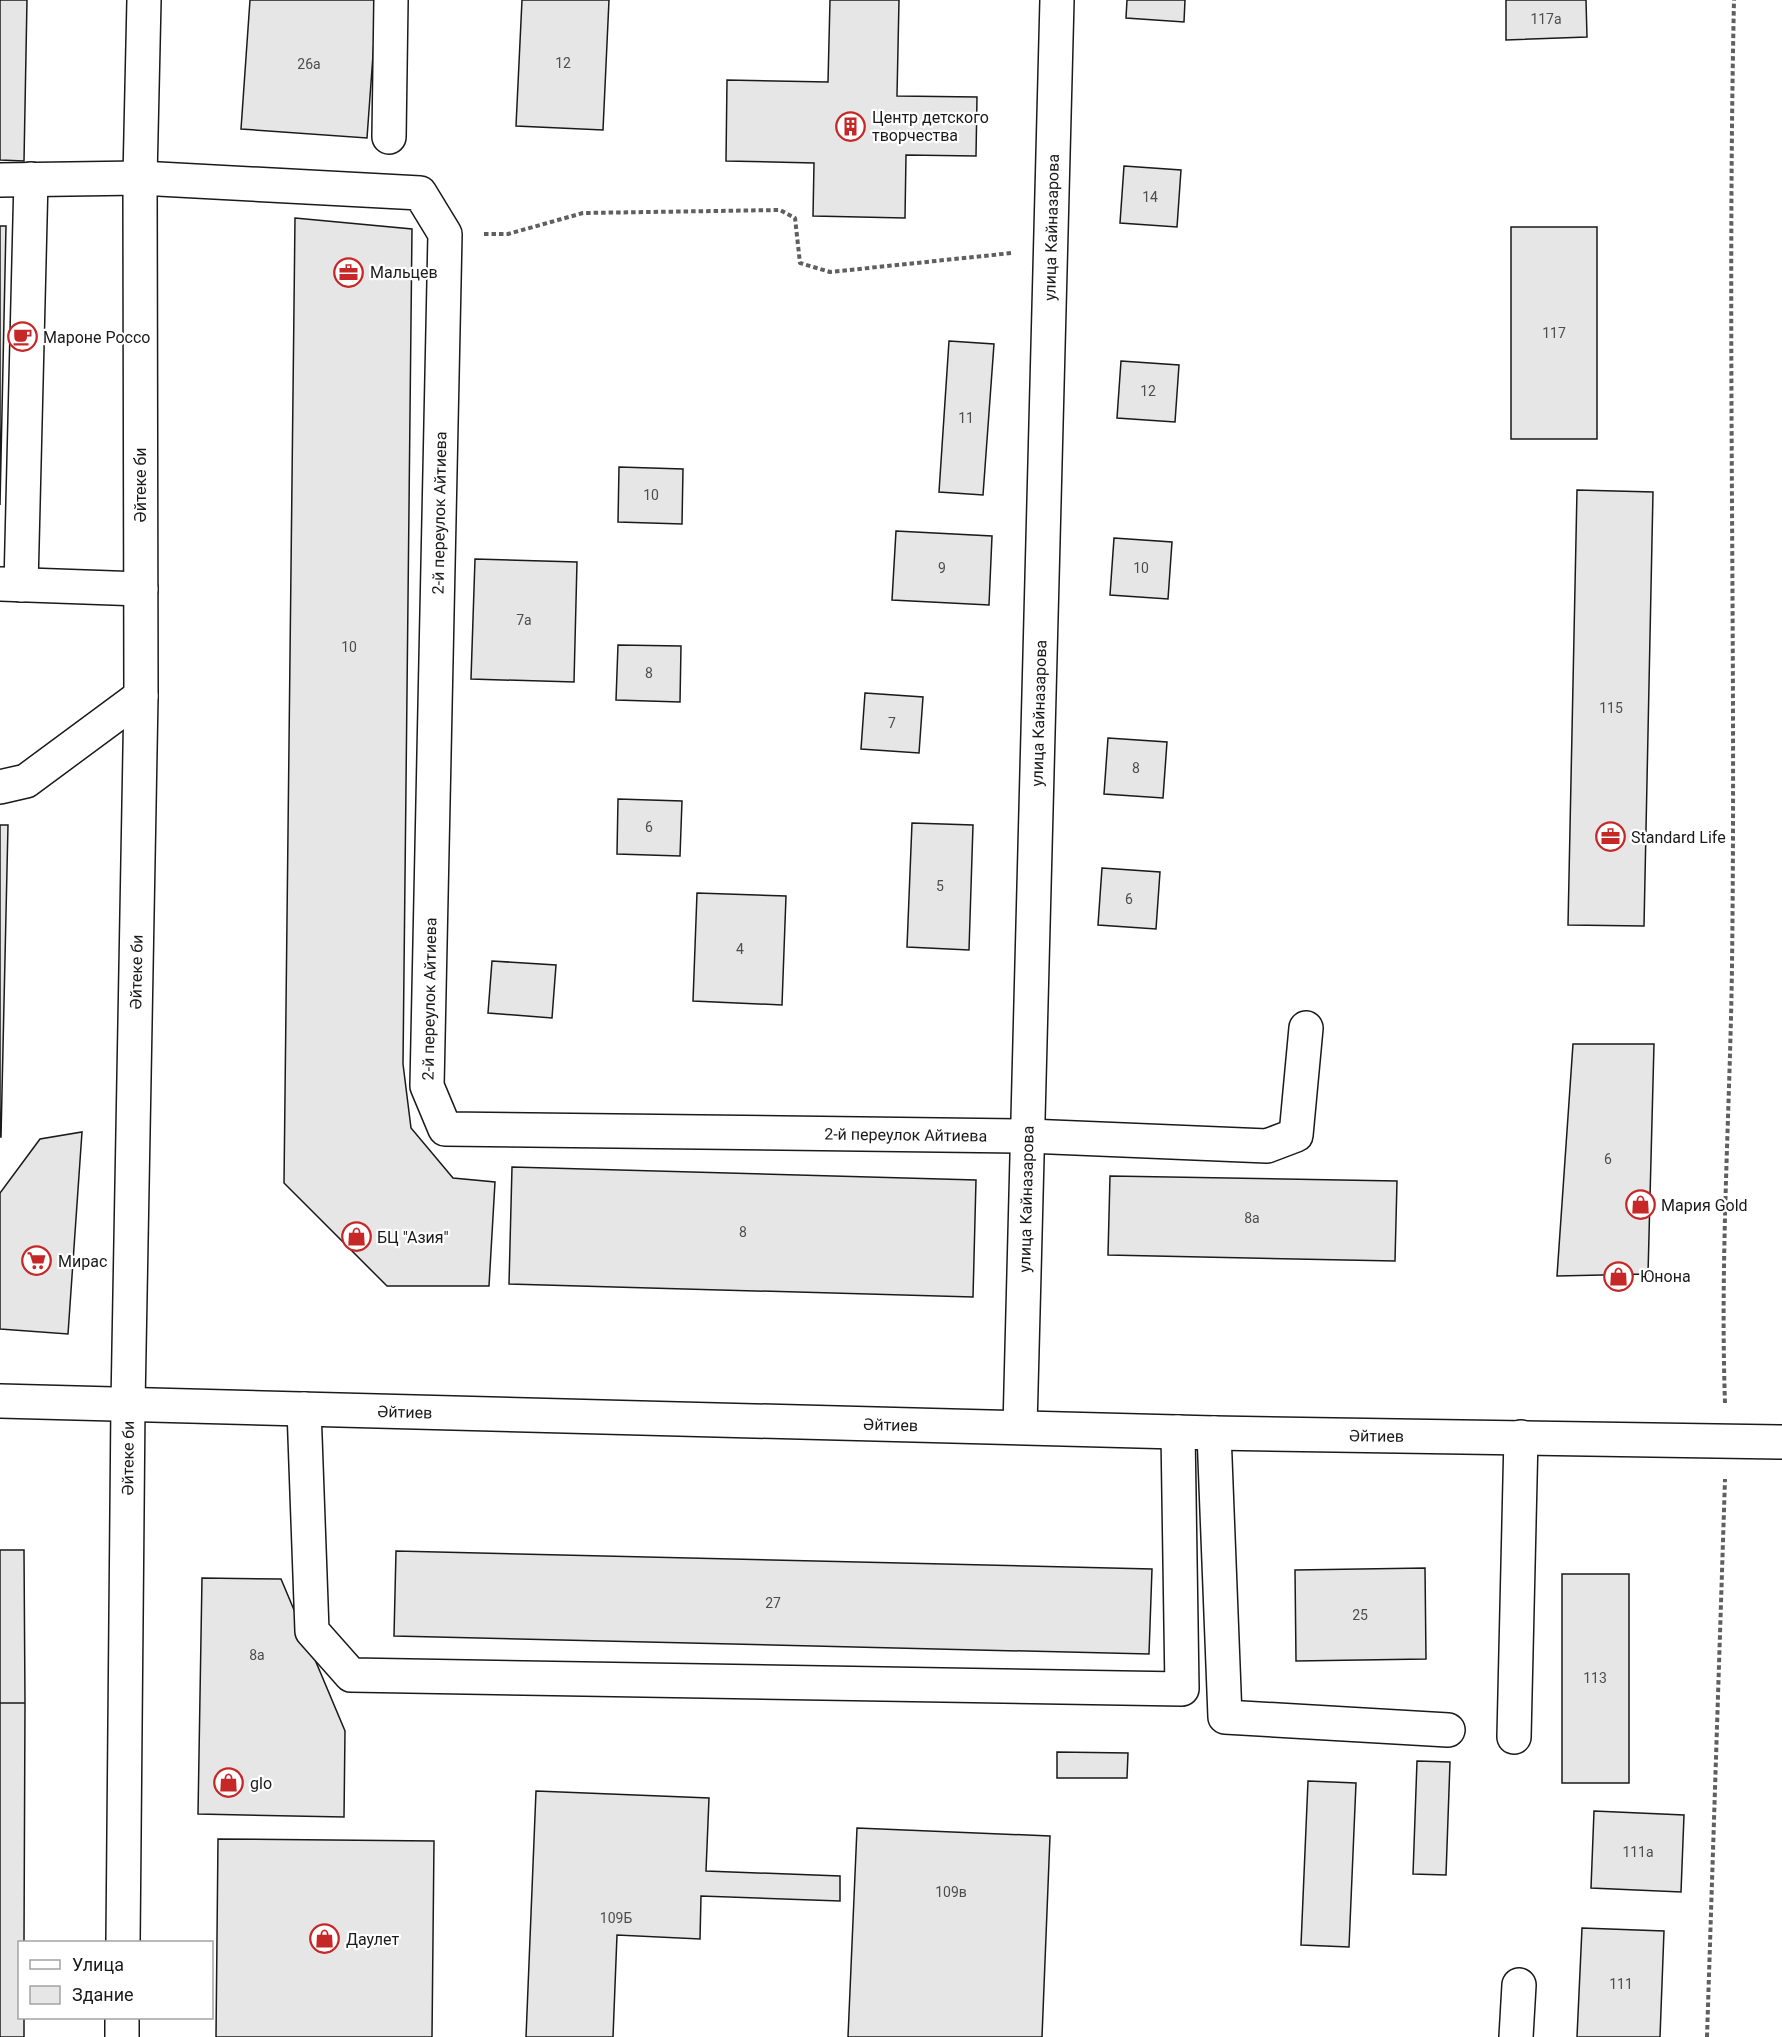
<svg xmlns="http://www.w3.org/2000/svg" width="1782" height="2037" font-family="Roboto,sans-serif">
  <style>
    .building { fill: #e6e6e6; stroke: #1a1a1a; stroke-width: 1.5 }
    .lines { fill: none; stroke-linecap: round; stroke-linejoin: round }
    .minor-casing { stroke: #1a1a1a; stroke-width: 36 }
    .path { stroke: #5f5f5f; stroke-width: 4; stroke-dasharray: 4.5 3; stroke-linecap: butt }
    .minor { stroke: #fff; stroke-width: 33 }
    .labels { text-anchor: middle; stroke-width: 4.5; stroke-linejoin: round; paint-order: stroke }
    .number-label { font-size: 14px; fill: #4d4d4d }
    .poi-label { font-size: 16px; fill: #1a1a1a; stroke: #fff; text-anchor: start }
    .street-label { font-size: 16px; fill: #1a1a1a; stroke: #fff }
  </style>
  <rect width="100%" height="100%" fill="#fff"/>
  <path class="building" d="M 0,0 L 27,0 L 24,161 L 0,160 Z
    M 250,0 L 377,0 L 367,138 L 241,129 Z
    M 522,0 L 609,0 L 603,130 L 516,126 Z
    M 830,0 L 899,0 L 897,96 L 977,97 L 976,156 L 906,155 L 905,218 L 813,216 L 814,163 L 726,161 L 727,80 L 828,82 Z
    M 1127,0 L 1185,0 L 1184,22 L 1126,18 Z
    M 1506,0 L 1586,0 L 1587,37 L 1506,40 Z
    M 1124,166 L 1181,170 L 1177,227 L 1120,223 Z
    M 295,218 L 412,229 L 403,1064 L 411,1128 L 453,1178 L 495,1182 L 489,1286 L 387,1286 L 284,1183 Z
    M 0,226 L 6,226 L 0,505 Z
    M 1511,227 L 1597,227 L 1597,439 L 1511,439 Z
    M 949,341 L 994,344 L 983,495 L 939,492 Z
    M 1121,361 L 1179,365 L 1175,422 L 1117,418 Z
    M 619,467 L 683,469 L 682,524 L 618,522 Z
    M 1577,490 L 1653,492 L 1644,926 L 1568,925 Z
    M 896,531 L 992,536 L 989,605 L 892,600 Z
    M 1114,538 L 1172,542 L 1168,599 L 1110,595 Z
    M 475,559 L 577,562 L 574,682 L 471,679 Z
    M 618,645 L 681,646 L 680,702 L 616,700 Z
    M 865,693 L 923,697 L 919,753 L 861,749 Z
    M 1108,738 L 1167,742 L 1163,798 L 1104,794 Z
    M 618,799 L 682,801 L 680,856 L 617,854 Z
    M 912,823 L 973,825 L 969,950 L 907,947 Z
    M 0,825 L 8,825 L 1,1137 L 0,1137 Z
    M 1102,868 L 1160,872 L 1156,929 L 1098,925 Z
    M 697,893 L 786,896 L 782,1005 L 693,1001 Z
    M 492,961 L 556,965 L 552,1018 L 488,1013 Z
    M 1573,1044 L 1654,1044 L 1648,1274 L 1557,1276 Z
    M 82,1132 L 68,1334 L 0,1329 L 0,1193 L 40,1139 Z
    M 512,1167 L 976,1180 L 973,1297 L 509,1284 Z
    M 1110,1176 L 1397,1181 L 1395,1261 L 1108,1255 Z
    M 0,1550 L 24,1550 L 25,1703 L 0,1703 Z
    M 396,1551 L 1152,1569 L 1149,1654 L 394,1636 Z
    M 1425,1568 L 1426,1659 L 1296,1661 L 1295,1570 Z
    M 1562,1574 L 1629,1574 L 1629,1783 L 1562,1783 Z
    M 202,1578 L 281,1579 L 345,1731 L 344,1817 L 198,1814 Z
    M 0,1703 L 25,1703 L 24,1942 L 20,1942 L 20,2018 L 24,2018 L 24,2037 L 0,2037 Z
    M 1057,1752 L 1128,1753 L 1127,1778 L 1057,1778 Z
    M 1417,1761 L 1450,1762 L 1446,1875 L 1413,1874 Z
    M 1308,1781 L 1356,1783 L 1349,1947 L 1301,1945 Z
    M 536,1791 L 709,1798 L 706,1871 L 840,1876 L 840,1901 L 701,1896 L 700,1939 L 617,1935 L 613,2037 L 526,2037 Z
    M 1594,1811 L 1684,1815 L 1681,1892 L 1591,1888 Z
    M 857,1828 L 1050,1836 L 1042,2037 L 848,2037 Z
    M 218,1839 L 434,1841 L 432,2037 L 216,2037 Z
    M 1582,1928 L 1664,1931 L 1660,2037 L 1577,2037 Z"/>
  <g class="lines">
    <defs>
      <g id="minor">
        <path d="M 389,137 L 391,0"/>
        <path id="s1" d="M 0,180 L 140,178 L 420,193 L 445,234 L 427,1086 L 445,1129 L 1028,1136 L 1267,1146 L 1296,1135 L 1306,1028"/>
        <path d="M 0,584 L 141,589"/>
        <path d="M 21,585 L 31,179"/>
        <path d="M 0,787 L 26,781 L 141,696"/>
        <path id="s2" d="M 0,1401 L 1214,1433 L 1782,1442"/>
        <path d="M 304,1409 L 312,1631 L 351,1675 L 1182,1689 L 1178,1432"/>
        <path id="s3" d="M 1020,1427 L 1057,0"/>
        <path d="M 1214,1433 L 1225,1717 L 1448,1730"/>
        <path d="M 1514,1737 L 1521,1437"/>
        <path id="s4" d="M 123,1942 L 128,1404 L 141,696 L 140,178 L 144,0"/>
        <path d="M 122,2037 L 122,2018"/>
        <path d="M 1516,2037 L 1519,1985"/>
      </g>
    </defs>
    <use href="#minor" class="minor-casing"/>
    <path class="path" d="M 484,234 L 508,234 L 583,213 L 780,210 L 795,218 L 800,263 L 830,272 L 1012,253
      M 1725,1403 C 1720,1257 1730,1112 1732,966 C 1736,644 1727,322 1734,0
      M 1707,2037 L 1725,1479"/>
    <use href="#minor" class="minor"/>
  </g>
  <defs>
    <symbol id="building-ring" viewBox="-11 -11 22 22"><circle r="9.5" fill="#fff" stroke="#c62828" stroke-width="1.5"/><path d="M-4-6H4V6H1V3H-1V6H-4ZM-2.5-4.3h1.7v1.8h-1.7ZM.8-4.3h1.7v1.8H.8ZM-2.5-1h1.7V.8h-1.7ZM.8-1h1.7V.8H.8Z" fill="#c62828"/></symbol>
    <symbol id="office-ring" viewBox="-11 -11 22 22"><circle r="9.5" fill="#fff" stroke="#c62828" stroke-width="1.5"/><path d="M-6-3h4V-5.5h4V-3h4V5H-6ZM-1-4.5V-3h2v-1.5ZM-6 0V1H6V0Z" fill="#c62828"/></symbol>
    <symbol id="cafe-ring" viewBox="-11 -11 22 22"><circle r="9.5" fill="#fff" stroke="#c62828" stroke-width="1.5"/><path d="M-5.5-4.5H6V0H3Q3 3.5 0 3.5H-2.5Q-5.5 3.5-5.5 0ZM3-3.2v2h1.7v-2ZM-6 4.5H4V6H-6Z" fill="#c62828"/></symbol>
    <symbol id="shop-ring" viewBox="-11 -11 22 22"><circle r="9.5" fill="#fff" stroke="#c62828" stroke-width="1.5"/><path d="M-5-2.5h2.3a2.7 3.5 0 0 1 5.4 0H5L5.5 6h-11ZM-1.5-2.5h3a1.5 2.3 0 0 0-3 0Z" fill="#c62828"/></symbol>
    <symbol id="supermarket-ring" viewBox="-11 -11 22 22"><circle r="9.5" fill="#fff" stroke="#c62828" stroke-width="1.5"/><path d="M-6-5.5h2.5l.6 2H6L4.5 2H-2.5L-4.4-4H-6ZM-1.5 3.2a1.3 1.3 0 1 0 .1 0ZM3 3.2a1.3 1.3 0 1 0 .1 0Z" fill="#c62828"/></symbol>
  </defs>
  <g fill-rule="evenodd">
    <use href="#building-ring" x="834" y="110" width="33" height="33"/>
    <use href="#office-ring" x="332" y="256" width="33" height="33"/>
    <use href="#cafe-ring" x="6" y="320" width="33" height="33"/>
    <use href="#office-ring" x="1594" y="820" width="33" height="33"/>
    <use href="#shop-ring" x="1624" y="1188" width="33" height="33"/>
    <use href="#shop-ring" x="340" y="1220" width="33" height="33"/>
    <use href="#supermarket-ring" x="20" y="1244" width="33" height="33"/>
    <use href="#shop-ring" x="1602" y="1260" width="33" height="33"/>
    <use href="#shop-ring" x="212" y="1766" width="33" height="33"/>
    <use href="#shop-ring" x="308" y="1922" width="33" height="33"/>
  </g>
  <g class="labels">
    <g class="number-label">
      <text x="1546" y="24">117а</text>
      <text x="563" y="68">12</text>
      <text x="309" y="69">26а</text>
      <text x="1150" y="202">14</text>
      <text x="1554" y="338">117</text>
      <text x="1148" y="396">12</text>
      <text x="966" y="423">11</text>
      <text x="651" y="500">10</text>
      <text x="942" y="573">9</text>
      <text x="1141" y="573">10</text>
      <text x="524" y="625">7а</text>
      <text x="349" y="652">10</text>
      <text x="649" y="678">8</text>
      <text x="1611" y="713">115</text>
      <text x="892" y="728">7</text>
      <text x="1136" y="773">8</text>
      <text x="649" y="832">6</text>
      <text x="940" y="891">5</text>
      <text x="1129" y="904">6</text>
      <text x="740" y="954">4</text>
      <text x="1608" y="1164">6</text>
      <text x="1252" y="1223">8а</text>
      <text x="743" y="1237">8</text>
      <text x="773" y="1608">27</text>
      <text x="1360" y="1620">25</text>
      <text x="257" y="1660">8а</text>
      <text x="1595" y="1683">113</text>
      <text x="1638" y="1857">111а</text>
      <text x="951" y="1897">109в</text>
      <text x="616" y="1923">109Б</text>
      <text x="1621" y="1989">111</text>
    </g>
    <g class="poi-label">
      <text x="872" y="123">Центр детского<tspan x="872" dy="18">творчества</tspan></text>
      <text x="370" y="278">Мальцев</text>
      <text x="43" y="343">Мароне Россо</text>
      <text x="1631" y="843">Standard Life</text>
      <text x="1661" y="1211">Мария Gold</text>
      <text x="377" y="1243">БЦ "Азия"</text>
      <text x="58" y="1267">Мирас</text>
      <text x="1640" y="1282">Юнона</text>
      <text x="250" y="1789">glo</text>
      <text x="346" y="1945">Даулет</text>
    </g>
    <g class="street-label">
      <text dy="6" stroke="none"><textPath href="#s3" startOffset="1200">улица Кайназарова</textPath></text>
      <text transform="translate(140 485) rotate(-90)" y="6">Әйтеке би</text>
      <text transform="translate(439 513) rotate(-89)" y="6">2-й переулок Айтиева</text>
      <text dy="6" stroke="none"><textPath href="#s3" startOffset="714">улица Кайназарова</textPath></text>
      <text dy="6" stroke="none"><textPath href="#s4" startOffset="970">Әйтеке би</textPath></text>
      <text transform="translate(429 999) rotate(-89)" y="6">2-й переулок Айтиева</text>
      <text dy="6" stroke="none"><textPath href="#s1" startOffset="1828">2-й переулок Айтиева</textPath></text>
      <text dy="6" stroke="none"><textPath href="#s3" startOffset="228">улица Кайназарова</textPath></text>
      <text dy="6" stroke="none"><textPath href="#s2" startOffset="405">Әйтиев</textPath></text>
      <text dy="6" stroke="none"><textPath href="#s2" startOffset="891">Әйтиев</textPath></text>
      <text dy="6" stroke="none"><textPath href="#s2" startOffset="1377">Әйтиев</textPath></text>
      <text dy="6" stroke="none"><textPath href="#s4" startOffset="484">Әйтеке би</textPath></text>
    </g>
  </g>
  <rect x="18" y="1941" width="195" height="78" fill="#ffffff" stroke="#a3a3a3" stroke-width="1.5"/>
  <rect x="30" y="1960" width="30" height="9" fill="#ffffff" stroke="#a3a3a3" stroke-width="1.5"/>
  <text x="72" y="1971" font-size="18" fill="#1a1a1a">Улица</text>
  <rect x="30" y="1986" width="30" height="18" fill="#e6e6e6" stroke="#a3a3a3" stroke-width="1.5"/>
  <text x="72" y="2001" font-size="18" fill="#1a1a1a">Здание</text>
</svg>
